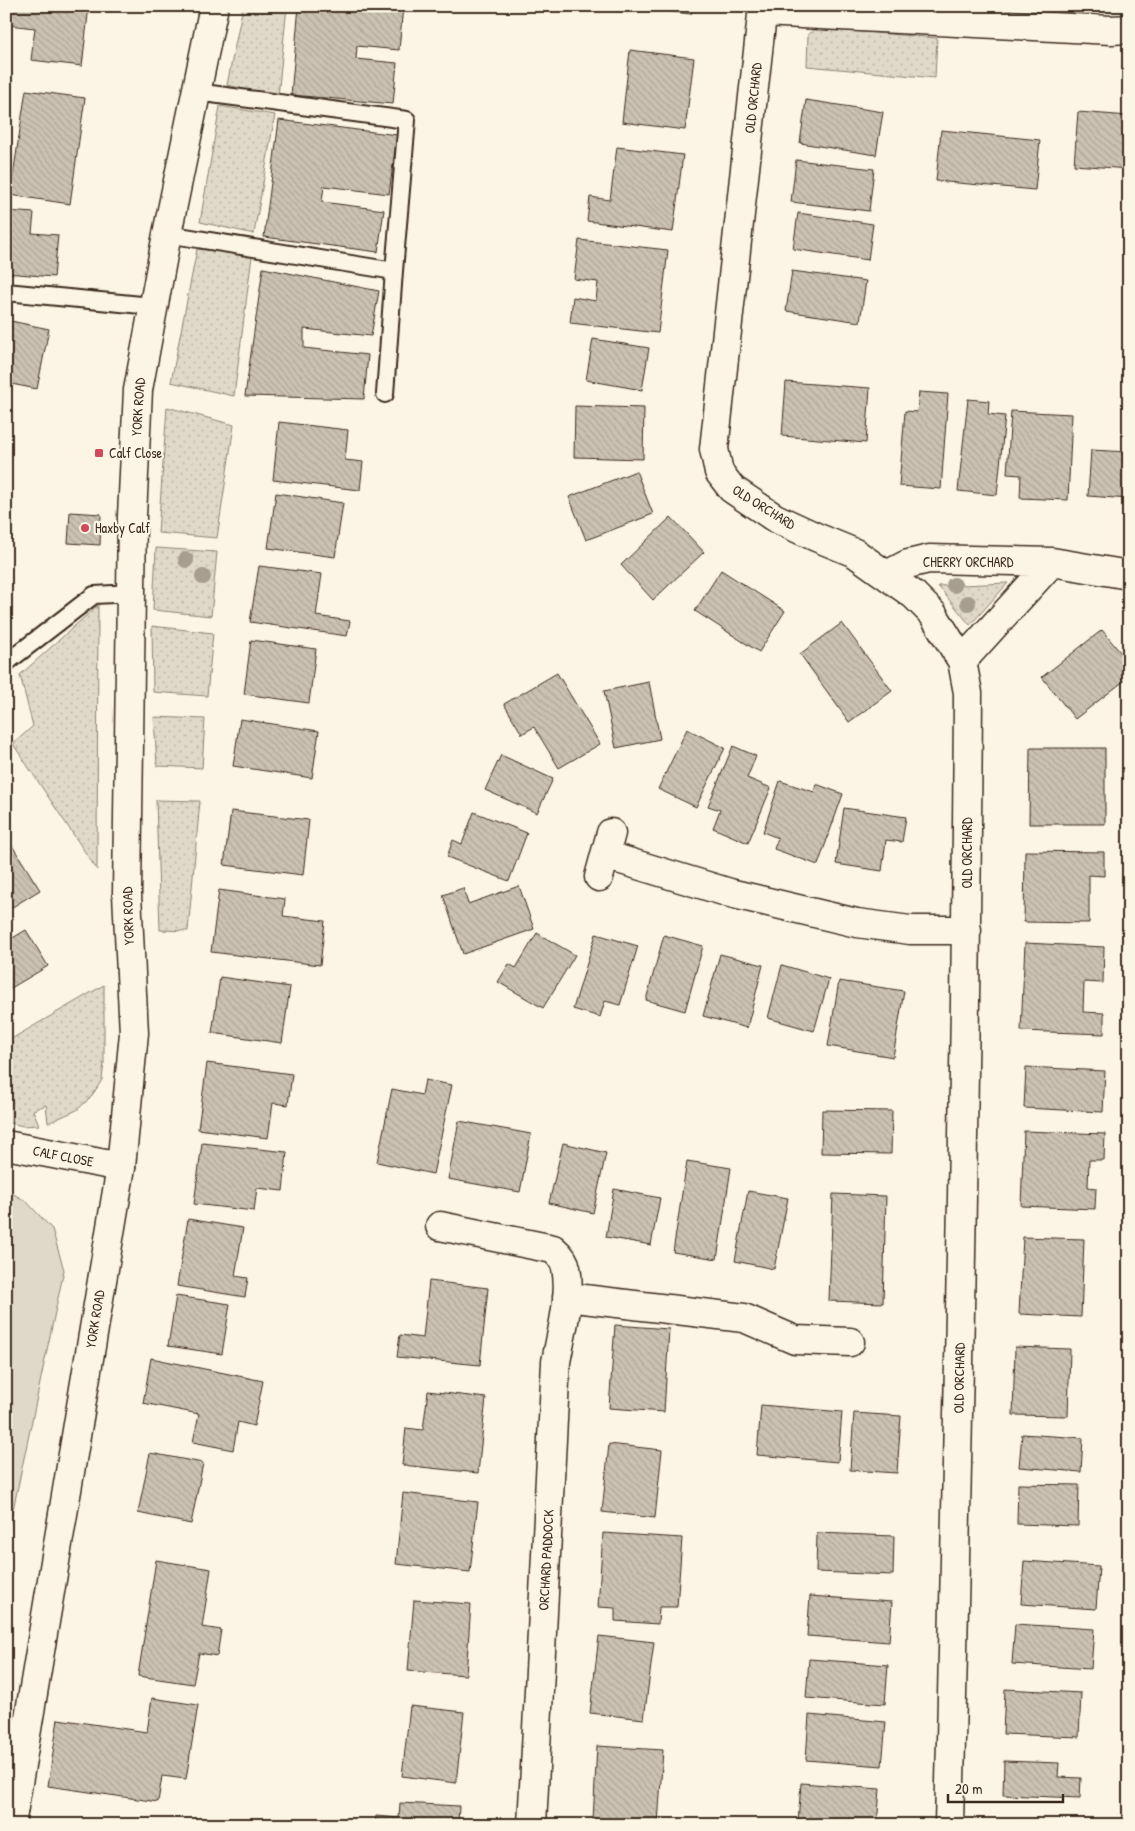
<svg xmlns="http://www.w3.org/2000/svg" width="1135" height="1831" font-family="'Patrick Hand',sans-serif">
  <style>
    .grass { fill: url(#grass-dots); stroke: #8e8173 }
    .park { fill: #e0d8c8; stroke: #8e8173 }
    .building { fill: url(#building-back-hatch); stroke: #3b2a1e }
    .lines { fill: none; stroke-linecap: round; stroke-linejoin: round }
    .lane-casing { stroke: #3b2a1e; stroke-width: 20 }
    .street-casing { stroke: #3b2a1e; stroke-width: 31 }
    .secondary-casing { stroke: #3b2a1e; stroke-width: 31 }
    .lane { stroke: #fcf5e5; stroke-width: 16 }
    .street { stroke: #fcf5e5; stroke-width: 28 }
    .secondary { stroke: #fcf5e5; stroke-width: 28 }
    .tree { fill: #a89e8f }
    .poi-dot { fill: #d1495b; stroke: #fcf5e5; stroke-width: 2 }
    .labels { text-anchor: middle; stroke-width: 4.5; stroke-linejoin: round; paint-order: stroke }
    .street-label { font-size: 14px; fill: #3b2a1e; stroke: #fcf5e5 }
    .poi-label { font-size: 14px; fill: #3b2a1e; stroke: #fcf5e5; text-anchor: start }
  </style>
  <defs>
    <pattern id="grass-dots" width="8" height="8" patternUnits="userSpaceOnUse" patternTransform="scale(1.25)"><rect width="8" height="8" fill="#e0d8c8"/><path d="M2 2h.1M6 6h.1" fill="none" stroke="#c1baab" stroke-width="1.8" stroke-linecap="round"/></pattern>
    <pattern id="building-back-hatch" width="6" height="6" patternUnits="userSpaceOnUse" patternTransform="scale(1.25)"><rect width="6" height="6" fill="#ccc2b3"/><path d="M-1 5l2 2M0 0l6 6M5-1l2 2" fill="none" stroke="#b0a79a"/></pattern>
  </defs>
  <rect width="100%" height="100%" fill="#fcf5e5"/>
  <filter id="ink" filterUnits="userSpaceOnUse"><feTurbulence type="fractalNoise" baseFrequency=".02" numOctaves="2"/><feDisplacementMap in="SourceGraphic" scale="10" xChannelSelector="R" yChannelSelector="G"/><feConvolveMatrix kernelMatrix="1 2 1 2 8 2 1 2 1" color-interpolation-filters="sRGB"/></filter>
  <g filter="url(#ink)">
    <path class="grass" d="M 243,6 L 287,6 L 278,97 L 227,85 Z
      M 816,28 L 937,38 L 935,78 L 807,66 L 808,34 Z
      M 220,106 L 275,115 L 254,234 L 200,222 Z
      M 197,249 L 252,256 L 234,396 L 171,382 Z
      M 167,407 L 234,425 L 217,538 L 158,533 Z
      M 156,548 L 217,552 L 211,616 L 153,610 Z
      M 1008,583 L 970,625 L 938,586 Z
      M 98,605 L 97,870 L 13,744 L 33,726 L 20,675 Z
      M 152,626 L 213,633 L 207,696 L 153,692 Z
      M 154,717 L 205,719 L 202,768 L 157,766 Z
      M 156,800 L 200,801 L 188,931 L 160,930 Z
      M 104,985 L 104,1062 L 102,1080 L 91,1097 L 77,1110 L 48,1123 L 46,1105 L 33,1110 L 39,1125 L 23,1126 L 6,1122 L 6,1042 Z"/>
    <path class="park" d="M 6,1190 L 26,1201 L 52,1229 L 64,1270 L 6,1543 Z"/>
    <path class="building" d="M 11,6 L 89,6 L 82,66 L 31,60 L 35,28 L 8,25 Z
      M 299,6 L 403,6 L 399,50 L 357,46 L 356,59 L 397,63 L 393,104 L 291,95 Z
      M 617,6 L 692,6 L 691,14 Z
      M 630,50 L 694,58 L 685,130 L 622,122 Z
      M 26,90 L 85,98 L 70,204 L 10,195 Z
      M 806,100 L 883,112 L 876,155 L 800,143 Z
      M 1078,112 L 1129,116 L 1129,169 L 1074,165 Z
      M 279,120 L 397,135 L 389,194 L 324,186 L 322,202 L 384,210 L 378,252 L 264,237 Z
      M 941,130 L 1040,140 L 1035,190 L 936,181 Z
      M 617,147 L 683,155 L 673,232 L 587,221 L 590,197 L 610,200 Z
      M 796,160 L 874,169 L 869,211 L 791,202 Z
      M 6,211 L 34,213 L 32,233 L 58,235 L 54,277 L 6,273 Z
      M 798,213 L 873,224 L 868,260 L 793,249 Z
      M 579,240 L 668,250 L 658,333 L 570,323 L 573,297 L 596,301 L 598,282 L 574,279 Z
      M 263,268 L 379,291 L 371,336 L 304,329 L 304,348 L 368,355 L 364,399 L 245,396 Z
      M 792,271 L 866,281 L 860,322 L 786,311 Z
      M 6,320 L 49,329 L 37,389 L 6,383 Z
      M 593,339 L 649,348 L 642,390 L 586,380 Z
      M 786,382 L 870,388 L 866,443 L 782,436 Z
      M 919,392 L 948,394 L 941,489 L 899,486 L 905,411 L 917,412 Z
      M 968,399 L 989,401 L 988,414 L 1005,416 L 997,495 L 958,491 Z
      M 575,406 L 644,408 L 643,459 L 574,457 Z
      M 1011,411 L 1072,414 L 1068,500 L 1020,498 L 1021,475 L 1007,474 Z
      M 279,422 L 348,430 L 345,460 L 363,462 L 360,490 L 273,480 Z
      M 1091,450 L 1129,452 L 1129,499 L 1088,496 Z
      M 636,471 L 653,514 L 586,540 L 569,497 Z
      M 276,493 L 343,503 L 335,557 L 268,548 Z
      M 70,512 L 101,514 L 100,545 L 68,543 Z
      M 671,517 L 704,552 L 653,600 L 621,565 Z
      M 259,566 L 322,574 L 316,616 L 350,621 L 347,636 L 250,622 Z
      M 721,570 L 785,611 L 759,652 L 695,611 Z
      M 842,623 L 892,691 L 849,722 L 800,654 Z
      M 1102,630 L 1129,663 L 1129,677 L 1075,719 L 1042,677 Z
      M 251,640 L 316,649 L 309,703 L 244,694 Z
      M 557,673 L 600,744 L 559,768 L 534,727 L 522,734 L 504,704 Z
      M 649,682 L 660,739 L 616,748 L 604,691 Z
      M 240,719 L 319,731 L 312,778 L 233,766 Z
      M 687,729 L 725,748 L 696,807 L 658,789 Z
      M 733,746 L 756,756 L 747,778 L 771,788 L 748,843 L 713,828 L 720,810 L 708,806 Z
      M 1030,748 L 1105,748 L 1105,824 L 1029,824 Z
      M 501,755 L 553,779 L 537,813 L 485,790 Z
      M 780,781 L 814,792 L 816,784 L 843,794 L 818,865 L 774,849 L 778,838 L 763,832 Z
      M 844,808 L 906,817 L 902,842 L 886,840 L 882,871 L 836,864 Z
      M 231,811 L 309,820 L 303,875 L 224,865 Z
      M 474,812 L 527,833 L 509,881 L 447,857 L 453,840 L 462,844 Z
      M 6,836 L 40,890 L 6,911 Z
      M 1025,851 L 1104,852 L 1104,876 L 1089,875 L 1089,923 L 1024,922 Z
      M 519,886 L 534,929 L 463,954 L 443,895 L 463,888 L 468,904 Z
      M 219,890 L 285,899 L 283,916 L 325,921 L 320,965 L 211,952 Z
      M 26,930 L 48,966 L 6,991 L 6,942 Z
      M 537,933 L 575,955 L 543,1008 L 498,982 L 509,964 L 516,968 Z
      M 596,934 L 638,946 L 620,1005 L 605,1001 L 600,1017 L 573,1009 Z
      M 664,935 L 703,946 L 685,1011 L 646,1000 Z
      M 1025,943 L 1104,947 L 1103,983 L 1084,982 L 1083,1012 L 1104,1013 L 1104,1034 L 1021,1031 Z
      M 720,954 L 763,965 L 747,1028 L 703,1016 Z
      M 782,965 L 829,979 L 814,1031 L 768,1018 Z
      M 220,977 L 290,987 L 282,1043 L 212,1033 Z
      M 839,981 L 904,991 L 893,1057 L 828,1046 Z
      M 207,1063 L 292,1074 L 288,1105 L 273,1103 L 268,1138 L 198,1129 Z
      M 1026,1067 L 1105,1071 L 1103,1112 L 1024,1108 Z
      M 425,1080 L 452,1085 L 433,1174 L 377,1162 L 392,1089 L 422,1095 Z
      M 822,1110 L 892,1111 L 891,1154 L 821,1153 Z
      M 459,1121 L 531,1134 L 520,1192 L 448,1179 Z
      M 1024,1131 L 1105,1134 L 1104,1160 L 1089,1160 L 1088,1187 L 1096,1188 L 1095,1209 L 1021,1206 Z
      M 202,1143 L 287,1152 L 283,1191 L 257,1188 L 254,1211 L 194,1204 Z
      M 563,1143 L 606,1153 L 593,1213 L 549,1203 Z
      M 687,1161 L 731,1168 L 717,1259 L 673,1252 Z
      M 614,1189 L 660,1198 L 651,1245 L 606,1237 Z
      M 748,1191 L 788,1198 L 774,1269 L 735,1261 Z
      M 833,1194 L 886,1196 L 883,1303 L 829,1301 Z
      M 188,1219 L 243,1228 L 235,1276 L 248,1278 L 245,1297 L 177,1286 Z
      M 1023,1237 L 1084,1239 L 1081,1317 L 1019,1314 Z
      M 429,1281 L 488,1288 L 480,1365 L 397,1357 L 400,1335 L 423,1338 Z
      M 176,1296 L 230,1304 L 222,1354 L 168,1346 Z
      M 615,1325 L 669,1329 L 664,1412 L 609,1408 Z
      M 1015,1347 L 1070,1349 L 1068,1416 L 1013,1415 Z
      M 151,1358 L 263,1381 L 254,1426 L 238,1422 L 233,1450 L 193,1442 L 199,1414 L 143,1403 Z
      M 428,1391 L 486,1398 L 478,1473 L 402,1465 L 406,1428 L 423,1430 Z
      M 761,1405 L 842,1412 L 838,1462 L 757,1455 Z
      M 854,1413 L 901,1416 L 897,1473 L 850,1470 Z
      M 1022,1434 L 1083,1438 L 1081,1472 L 1019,1467 Z
      M 609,1444 L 662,1450 L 655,1518 L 602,1512 Z
      M 150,1453 L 203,1463 L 191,1524 L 138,1513 Z
      M 1018,1484 L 1079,1485 L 1078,1526 L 1017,1524 Z
      M 403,1493 L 478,1502 L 470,1572 L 396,1564 Z
      M 603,1533 L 682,1538 L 677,1607 L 659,1607 L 658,1624 L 615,1621 L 615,1608 L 598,1607 Z
      M 817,1533 L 894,1536 L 893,1575 L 816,1572 Z
      M 156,1560 L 211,1569 L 202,1627 L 221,1630 L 217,1656 L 199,1653 L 193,1684 L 138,1676 Z
      M 1024,1561 L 1099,1566 L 1096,1609 L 1021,1604 Z
      M 810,1596 L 892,1602 L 889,1642 L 807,1636 Z
      M 414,1600 L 471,1604 L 466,1675 L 408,1671 Z
      M 1015,1624 L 1094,1629 L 1091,1669 L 1012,1664 Z
      M 599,1636 L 654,1642 L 644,1719 L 590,1713 Z
      M 809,1659 L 888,1665 L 885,1704 L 806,1698 Z
      M 1005,1689 L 1081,1693 L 1079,1737 L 1003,1734 Z
      M 152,1698 L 198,1705 L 186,1779 L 162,1776 L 158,1802 L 48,1786 L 58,1719 L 147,1732 Z
      M 410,1706 L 464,1712 L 456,1783 L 402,1776 Z
      M 809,1715 L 886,1722 L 882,1766 L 806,1760 Z
      M 597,1746 L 663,1750 L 658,1824 L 593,1820 Z
      M 1004,1761 L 1059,1763 L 1058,1777 L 1081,1778 L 1080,1798 L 1003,1795 Z
      M 801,1783 L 880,1789 L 877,1825 L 798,1823 Z
      M 400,1803 L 459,1806 L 458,1825 L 375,1825 L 376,1816 L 399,1818 Z
      M 1001,1820 L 1065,1823 L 1065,1825 L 1000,1825 Z"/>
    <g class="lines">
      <defs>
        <path id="lane" d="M 196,92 L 407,120 L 394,271 L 385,394
          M 167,234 L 394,271
          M 6,292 L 152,306
          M 6,663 L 94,595 L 133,593"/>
        <path id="street" d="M 763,6 L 714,449 L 719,472 L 732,489 L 775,518 L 816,537 L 855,553 L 914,595 L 933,614 L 962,661 L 968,693 C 966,1070 958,1447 949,1825
          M 763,12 L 1111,30 L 1129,29
          M 887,575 L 908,564 L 929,559 L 1052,562 L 1129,575
          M 962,661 L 1052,562
          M 605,855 L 730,893 L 857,923 L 910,930 L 967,930
          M 599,877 L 611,833
          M 6,1145 L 121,1167
          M 440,1226 L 553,1249 C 559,1254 565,1261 566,1268 C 572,1296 561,1334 556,1362 L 532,1825
          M 567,1297 L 744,1318 L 795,1340 L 850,1342"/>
        <path id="secondary" d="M 11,1825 L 121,1167 L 134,1033 L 127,894 L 132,516 L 138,390 L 167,234 L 214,6"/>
      </defs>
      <use href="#lane" class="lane-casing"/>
      <use href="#street" class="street-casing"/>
      <use href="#secondary" class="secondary-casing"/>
      <use href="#lane" class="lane"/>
      <use href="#street" class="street"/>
      <use href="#secondary" class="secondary"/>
    </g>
    <g class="tree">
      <circle cx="186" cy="560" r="8"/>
      <circle cx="203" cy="577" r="8"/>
      <circle cx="954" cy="585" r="8"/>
      <circle cx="968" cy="603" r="8"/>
    </g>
  </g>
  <g class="poi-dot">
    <rect x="94" y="448" width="10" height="10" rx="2.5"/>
    <circle cx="85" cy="528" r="5"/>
  </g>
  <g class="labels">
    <g class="street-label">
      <text transform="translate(753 98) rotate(-84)" y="5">OLD ORCHARD</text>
      <text transform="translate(138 407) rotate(-86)" y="5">YORK ROAD</text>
      <text transform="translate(764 507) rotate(32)" y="5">OLD ORCHARD</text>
      <text x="968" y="567">CHERRY ORCHARD</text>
      <text transform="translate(967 853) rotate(-90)" y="5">OLD ORCHARD</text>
      <text transform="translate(128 916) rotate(-92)" y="5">YORK ROAD</text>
      <text transform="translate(63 1156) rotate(11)" y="5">CALF CLOSE</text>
      <text transform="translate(95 1319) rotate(-81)" y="5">YORK ROAD</text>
      <text transform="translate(959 1378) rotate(-89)" y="5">OLD ORCHARD</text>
      <text transform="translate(546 1560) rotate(-87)" y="5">ORCHARD PADDOCK</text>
    </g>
    <g class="poi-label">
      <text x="109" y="458">Calf Close</text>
      <text x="95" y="533">Haxby Calf</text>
    </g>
  </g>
  <rect width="1135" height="1831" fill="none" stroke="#fcf5e5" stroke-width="25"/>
  <rect x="12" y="12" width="1110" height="1806" fill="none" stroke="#3b2a1e" stroke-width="2" filter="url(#ink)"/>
  <path d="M948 1794v8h115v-8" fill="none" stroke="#3b2a1e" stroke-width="2.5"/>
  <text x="955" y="1794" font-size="15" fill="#3b2a1e" stroke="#fcf5e5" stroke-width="4" paint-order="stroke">20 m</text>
</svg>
